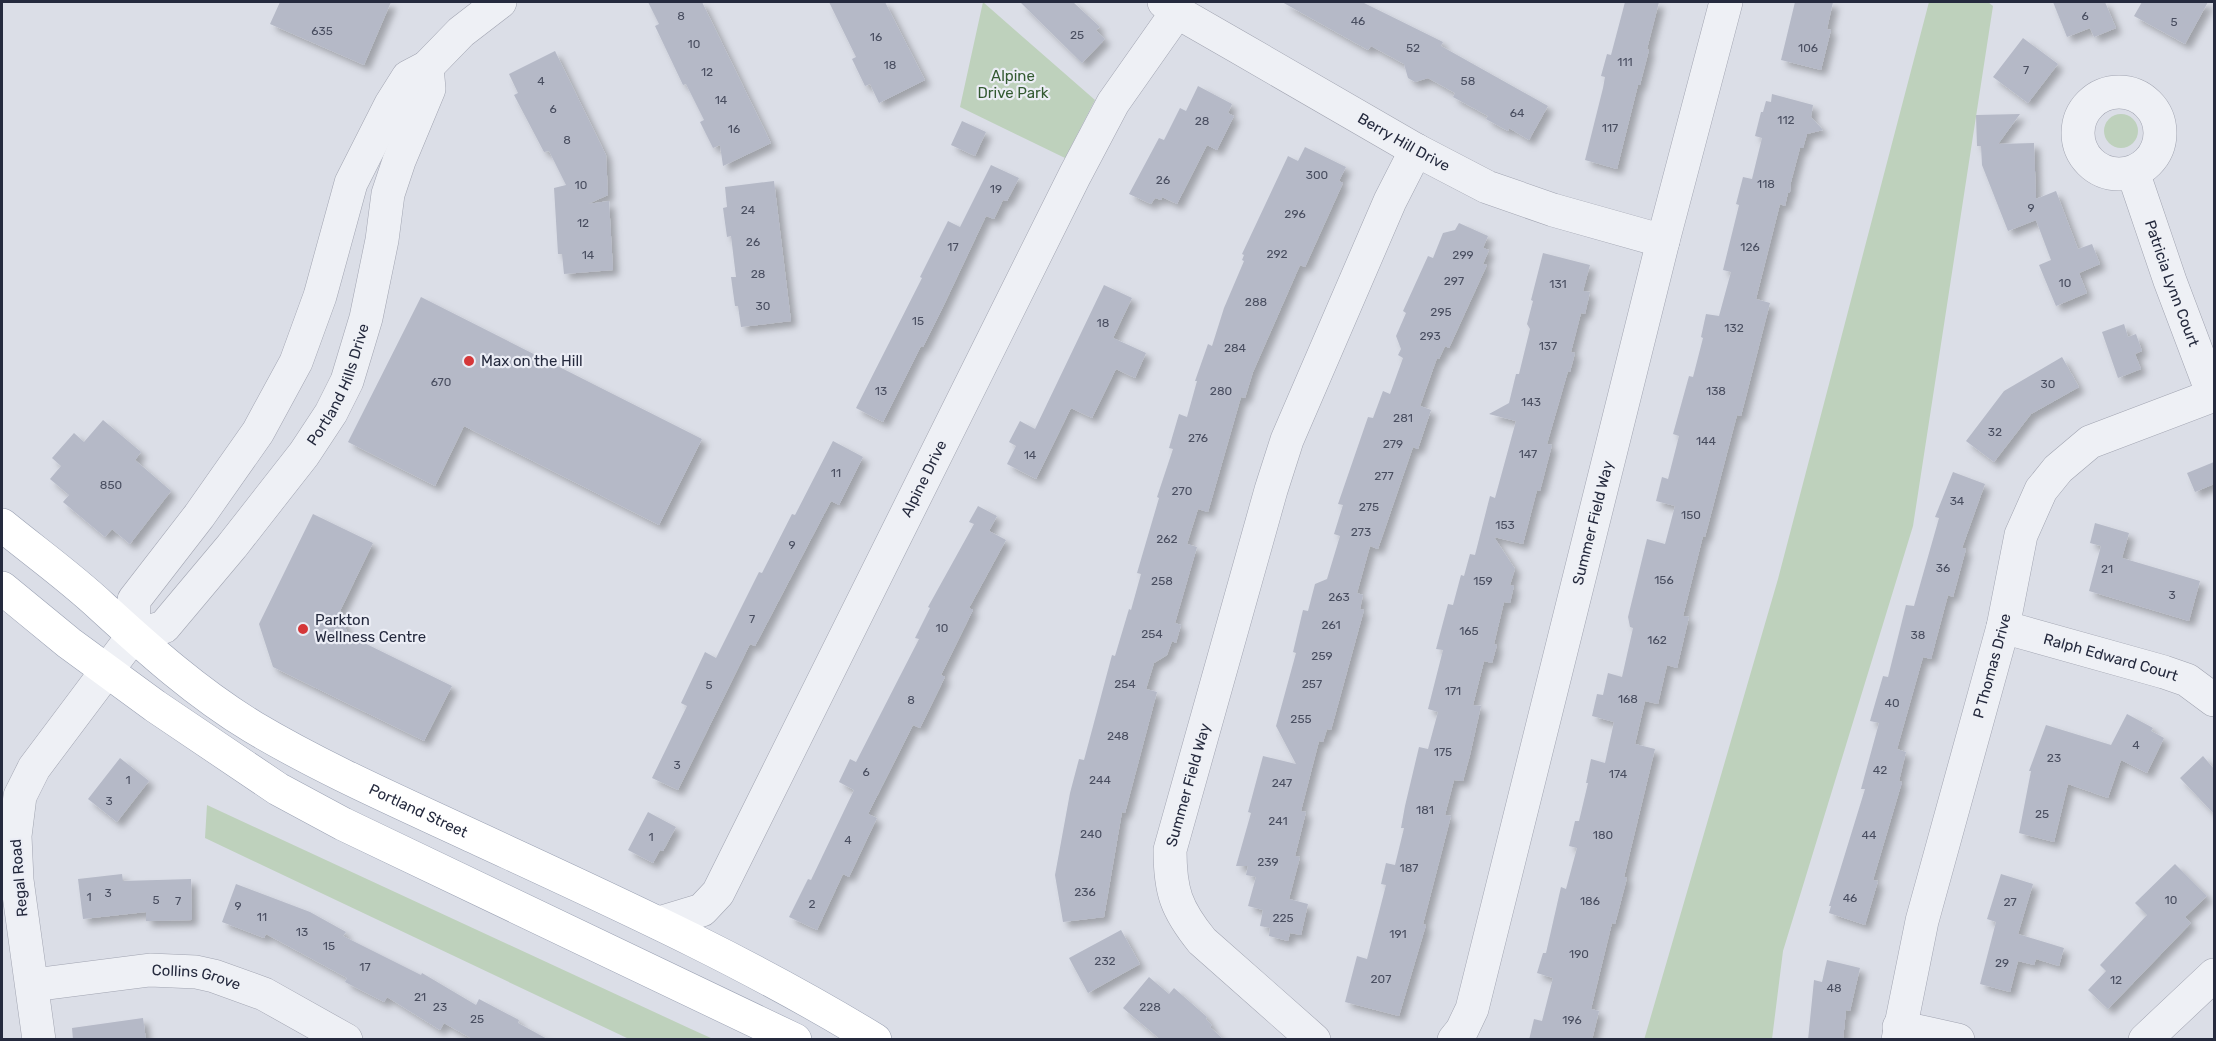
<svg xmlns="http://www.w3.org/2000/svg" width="2216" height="1041" font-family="Rubik,sans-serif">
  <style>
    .green { fill: #bed1bc }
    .building { fill: #b5b9c7; filter: url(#shadow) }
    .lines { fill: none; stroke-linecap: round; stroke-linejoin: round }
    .minor-casing { stroke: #a1a4b1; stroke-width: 34 }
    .major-casing { stroke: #9aa1b3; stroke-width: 34 }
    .minor { stroke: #eef0f5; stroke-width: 33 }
    .major { stroke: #fff; stroke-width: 33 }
    .poi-dot { fill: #d53739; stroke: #ebedf5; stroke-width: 2 }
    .labels { text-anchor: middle; stroke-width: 4.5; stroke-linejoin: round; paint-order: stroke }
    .number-label { font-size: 12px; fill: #494e60 }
    .park-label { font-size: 15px; fill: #335a31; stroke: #ebedf5 }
    .street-label { font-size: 15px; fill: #252a3e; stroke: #ebedf5 }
    .poi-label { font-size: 15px; fill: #252a3e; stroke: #ebedf5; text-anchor: start }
  </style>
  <defs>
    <filter id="shadow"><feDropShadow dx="5.5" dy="5.5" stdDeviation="3" flood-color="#0004"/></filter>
  </defs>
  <rect width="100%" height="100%" fill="#dbdee7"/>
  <path class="green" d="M 983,2 L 1095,100 L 1065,158 L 960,107 Z
    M 1929,2 L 1988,2 L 1993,6 L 1913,526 L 1783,951 L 1772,1039 L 1644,1040 L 1778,579 Z
    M2104 131a17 17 0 1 1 34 0a17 17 0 1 1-34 0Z
    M 207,805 L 691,1029 L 713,1039 L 629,1039 L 205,838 Z"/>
  <path class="building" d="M 280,2 L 391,2 L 364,65 L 270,24 Z
    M 648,2 L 702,2 L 771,143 L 723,166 L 720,145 L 713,148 L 700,122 L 704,120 L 686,84 L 683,85 L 655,26 L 659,24 Z
    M 829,2 L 885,2 L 925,80 L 879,103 L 870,84 L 865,86 L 852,59 L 856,57 Z
    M 1020,2 L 1073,2 L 1100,27 L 1096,30 L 1105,39 L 1082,63 Z
    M 1282,2 L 1362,2 L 1443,42 L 1441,46 L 1548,106 L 1529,140 L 1509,128 L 1508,131 L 1486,119 L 1488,116 L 1453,97 L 1455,93 L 1428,78 L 1415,82 L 1408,78 L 1404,64 L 1371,46 L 1368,50 Z
    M 1625,2 L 1659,2 L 1647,49 L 1649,50 L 1640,85 L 1638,85 L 1617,169 L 1585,160 L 1603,88 L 1605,77 L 1601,76 L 1607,54 L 1611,55 Z
    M 1795,2 L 1833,2 L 1827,29 L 1831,30 L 1821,70 L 1781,60 Z
    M 2053,2 L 2105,2 L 2116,28 L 2094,37 L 2090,28 L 2067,37 Z
    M 2142,2 L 2208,2 L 2185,44 L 2134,16 Z
    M 2023,38 L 2058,64 L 2028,103 L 1993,77 Z
    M 555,51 L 606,155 L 608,195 L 588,204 L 609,201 L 613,270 L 564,274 L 562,254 L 558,254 L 554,188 L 566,185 L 549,151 L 544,152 L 514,95 L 518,93 L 509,74 Z
    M 1198,86 L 1232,104 L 1228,113 L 1234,116 L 1217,150 L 1207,145 L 1177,204 L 1162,197 L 1161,200 L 1155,198 L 1151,204 L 1129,194 L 1159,138 L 1164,140 L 1180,108 L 1186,111 Z
    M 1772,94 L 1813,105 L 1811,117 L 1823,130 L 1807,134 L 1803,148 L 1800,148 L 1791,182 L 1790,192 L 1788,193 L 1785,206 L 1780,204 L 1756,299 L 1770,303 L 1741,416 L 1737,415 L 1705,537 L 1703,536 L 1683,616 L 1689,617 L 1677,668 L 1667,665 L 1658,704 L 1645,701 L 1635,744 L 1655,749 L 1624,877 L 1627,878 L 1615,924 L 1612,923 L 1591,1009 L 1599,1011 L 1592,1040 L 1529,1040 L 1534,1019 L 1542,1021 L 1553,978 L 1537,973 L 1543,953 L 1546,953 L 1561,887 L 1566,889 L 1577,848 L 1569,846 L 1575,821 L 1579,821 L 1588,783 L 1586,783 L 1591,759 L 1605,763 L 1614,722 L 1592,716 L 1597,694 L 1603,695 L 1608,673 L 1622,677 L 1633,628 L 1630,627 L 1628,617 L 1647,539 L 1665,544 L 1675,506 L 1656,501 L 1662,477 L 1668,479 L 1679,436 L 1673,434 L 1689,376 L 1693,377 L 1703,338 L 1701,337 L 1706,314 L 1719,316 L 1731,272 L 1723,270 L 1739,205 L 1736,204 L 1743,177 L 1752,179 L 1762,138 L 1755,136 L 1761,112 L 1763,112 L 1766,101 L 1771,102 Z
    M 2020,114 L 1998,144 L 2034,143 L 2036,199 L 2056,191 L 2078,249 L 2092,244 L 2100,264 L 2079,273 L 2087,293 L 2056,306 L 2039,265 L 2051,260 L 2036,220 L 2008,231 L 1982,165 L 1981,146 L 1977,146 L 1976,115 Z
    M 962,121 L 986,132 L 975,156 L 951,145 Z
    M 1305,147 L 1346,167 L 1339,181 L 1343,183 L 1305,267 L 1300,265 L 1253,372 L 1245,398 L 1241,397 L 1208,512 L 1198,509 L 1187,544 L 1197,547 L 1175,623 L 1181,625 L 1176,643 L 1172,641 L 1167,655 L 1154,663 L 1146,689 L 1157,692 L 1125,813 L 1122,812 L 1104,917 L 1063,922 L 1055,875 L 1070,793 L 1079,759 L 1084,760 L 1112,655 L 1115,656 L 1129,609 L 1131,610 L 1141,574 L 1137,573 L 1159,498 L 1157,497 L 1173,449 L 1169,448 L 1179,414 L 1187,417 L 1197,381 L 1195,381 L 1208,344 L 1212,346 L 1224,308 L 1244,261 L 1242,260 L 1244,255 L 1242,254 L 1288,156 L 1298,161 Z
    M 991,165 L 1019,178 L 1007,201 L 1003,200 L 994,219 L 986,216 L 942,309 L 923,347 L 921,346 L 883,422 L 856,408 L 922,278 L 920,277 L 948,221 L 960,227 Z
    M 774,181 L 791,321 L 741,327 L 738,306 L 735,306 L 731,277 L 736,277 L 731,236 L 727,237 L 723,208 L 727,207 L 725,187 Z
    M 1459,223 L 1488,236 L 1483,248 L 1489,250 L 1483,264 L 1487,265 L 1449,348 L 1445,346 L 1439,359 L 1437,358 L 1420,406 L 1431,410 L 1418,449 L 1413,447 L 1378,549 L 1370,546 L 1357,593 L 1363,595 L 1360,609 L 1364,610 L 1331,730 L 1327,729 L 1323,742 L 1319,741 L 1301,811 L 1306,812 L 1295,856 L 1300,857 L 1289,899 L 1308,904 L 1301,935 L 1290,933 L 1288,941 L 1269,936 L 1270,928 L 1260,926 L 1263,910 L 1248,906 L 1256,877 L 1246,875 L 1248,866 L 1236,866 L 1251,813 L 1248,812 L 1263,756 L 1296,764 L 1276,726 L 1296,653 L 1293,652 L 1303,610 L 1308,611 L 1315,584 L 1327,579 L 1340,536 L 1334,534 L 1343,505 L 1338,504 L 1368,417 L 1373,418 L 1383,391 L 1390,394 L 1403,358 L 1398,355 L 1401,349 L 1396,336 L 1406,313 L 1403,311 L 1428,256 L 1433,258 L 1443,233 L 1455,230 Z
    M 1543,253 L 1590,265 L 1583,291 L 1590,292 L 1585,314 L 1581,313 L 1571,352 L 1575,353 L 1570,372 L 1568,371 L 1547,444 L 1552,445 L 1540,491 L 1537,490 L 1523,544 L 1494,537 L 1515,569 L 1510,585 L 1514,586 L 1510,603 L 1504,602 L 1494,644 L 1497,645 L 1492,663 L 1484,661 L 1473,705 L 1481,706 L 1470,755 L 1463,781 L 1454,780 L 1445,815 L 1451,816 L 1423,924 L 1426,925 L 1399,1016 L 1345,1002 L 1357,956 L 1367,959 L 1386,885 L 1381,884 L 1386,863 L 1395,865 L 1404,828 L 1401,828 L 1405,806 L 1419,747 L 1428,749 L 1438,712 L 1428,709 L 1443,650 L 1436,649 L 1448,604 L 1453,605 L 1461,575 L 1464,576 L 1470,554 L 1475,555 L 1490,496 L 1495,498 L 1516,421 L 1489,414 L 1509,403 L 1516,374 L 1519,374 L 1530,329 L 1527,324 L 1533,301 L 1531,300 Z
    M 1104,285 L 1132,298 L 1113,338 L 1146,353 L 1135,378 L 1116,369 L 1092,418 L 1071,408 L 1036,479 L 1007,464 L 1016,446 L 1009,442 L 1020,421 L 1035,429 Z
    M 421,297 L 702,439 L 659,525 L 464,426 L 435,486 L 348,442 Z
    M 2124,324 L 2128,337 L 2136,334 L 2142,351 L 2135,354 L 2141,369 L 2118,378 L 2102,332 Z
    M 2062,357 L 2079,387 L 2031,414 L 1994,462 L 1966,441 L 2004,391 Z
    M 103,420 L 141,452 L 135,460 L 171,491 L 130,544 L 112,529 L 105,537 L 63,502 L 69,495 L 50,479 L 61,466 L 52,458 L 74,433 L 84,442 Z
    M 833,441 L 863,457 L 839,505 L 831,501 L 755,646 L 750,644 L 678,790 L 652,778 L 687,706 L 681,703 L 705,652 L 716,658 L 759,572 L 762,573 L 792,514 L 795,515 Z
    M 2214,462 L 2214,484 L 2195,492 L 2187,473 Z
    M 1953,472 L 1985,484 L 1962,548 L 1966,549 L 1953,597 L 1948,595 L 1931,659 L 1923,657 L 1897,749 L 1906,752 L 1899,781 L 1902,782 L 1873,880 L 1878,881 L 1865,925 L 1829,913 L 1831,906 L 1829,906 L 1865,789 L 1861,789 L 1879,723 L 1870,721 L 1883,676 L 1888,677 L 1906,605 L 1914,606 L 1939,518 L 1935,517 Z
    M 978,506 L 997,516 L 989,531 L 1006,540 L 969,608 L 973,610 L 941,675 L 945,677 L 920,728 L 913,725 L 868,814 L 877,818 L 849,877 L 843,874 L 817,930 L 789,917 L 808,879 L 811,880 L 854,790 L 839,782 L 850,759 L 856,762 L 900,676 L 919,639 L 915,638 L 930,608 L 928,607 L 974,524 L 969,522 Z
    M 313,514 L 373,543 L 340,611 L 348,635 L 452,686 L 424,741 L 273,667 L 259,624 Z
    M 2095,523 L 2129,533 L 2122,558 L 2200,581 L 2189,621 L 2089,591 L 2101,546 L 2090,543 Z
    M 2127,714 L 2153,728 L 2151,731 L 2164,738 L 2147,773 L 2121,760 L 2108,798 L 2068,784 L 2054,842 L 2019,833 L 2031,771 L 2029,771 L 2046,725 L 2111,745 Z
    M 2203,756 L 2214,769 L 2214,814 L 2180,778 Z
    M 120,758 L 149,781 L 117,822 L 88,799 Z
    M 648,812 L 676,827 L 663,851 L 660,850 L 653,863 L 628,850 Z
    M 2175,864 L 2207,896 L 2185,917 L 2191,923 L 2108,1009 L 2088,990 L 2106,971 L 2100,965 L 2147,915 L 2135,903 Z
    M 122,874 L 123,881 L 191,879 L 192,920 L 146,921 L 146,912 L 83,919 L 78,879 Z
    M 2001,874 L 2033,884 L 2018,934 L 2064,948 L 2059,966 L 2036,959 L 2034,965 L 2018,961 L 2010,992 L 1980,984 L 1996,922 L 1987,919 Z
    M 236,884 L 310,912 L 346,932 L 343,936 L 421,975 L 422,973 L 476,1005 L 479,999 L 519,1020 L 518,1023 L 549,1040 L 474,1040 L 444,1023 L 440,1030 L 387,997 L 384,1002 L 345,982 L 347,978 L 266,934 L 264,938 L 222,922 Z
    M 1121,930 L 1140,964 L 1088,993 L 1069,958 Z
    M 1827,960 L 1860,968 L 1850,1011 L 1846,1010 L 1843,1040 L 1808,1040 L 1814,980 L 1822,982 Z
    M 1149,977 L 1169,994 L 1174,988 L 1207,1017 L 1206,1019 L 1212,1025 L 1210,1027 L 1224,1040 L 1161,1040 L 1123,1008 Z
    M 143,1018 L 146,1040 L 73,1040 L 72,1028 Z"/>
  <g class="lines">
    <defs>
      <g id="minor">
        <path id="s1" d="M 1164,2 L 1177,12 L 1238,47 L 1416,150 L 1487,187 L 1553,210 L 1663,241"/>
        <circle cx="2119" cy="133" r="41"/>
        <path id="s2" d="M 2133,172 L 2170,281 L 2213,395"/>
        <path id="s3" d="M 2003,627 L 2164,672 L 2187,680 L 2214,700"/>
        <path id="s4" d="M 133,636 L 164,627 L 232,546 L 304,454 L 331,413 L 347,381 L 366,318 L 382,240 L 388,194 L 399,161 L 429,89 L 427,67"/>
        <path id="s5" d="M 659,923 L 702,910 L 718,893 L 1075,175 L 1113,103 L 1177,12"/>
        <path id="s6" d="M 33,985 L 150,970 L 196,972 L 214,976 L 264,994 L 346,1040"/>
        <path d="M 1899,1027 L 1958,1040"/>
        <path d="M 39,1040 L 17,880 L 15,836 L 20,796 L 34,768 L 133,636 L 134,600 L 199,516 L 258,432 L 296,362 L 320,296 L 351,183 L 391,104 L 408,77 L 427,67 L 461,32 L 500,2"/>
        <path id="s7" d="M 1314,1040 L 1202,941 C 1176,909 1170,891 1170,850 L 1271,490 L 1287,440 L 1390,201 L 1416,150"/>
        <path id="s8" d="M 1454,1040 L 1462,1030 L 1472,1009 L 1663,241 L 1726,2"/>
        <path id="s9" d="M 1898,1040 L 1922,921 L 2003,627 L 2021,535 L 2041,490 L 2058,469 L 2090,442 L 2214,395"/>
        <path d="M 2145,1040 L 2214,975"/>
      </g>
      <g id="major">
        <path id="s10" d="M 2,525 C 35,552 70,577 101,606 C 149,650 197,693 253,727 C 322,768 395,800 468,834 C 606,898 745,960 875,1040"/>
        <path d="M 2,588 L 69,643 L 155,706 L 278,789 L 343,824 L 795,1040"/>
      </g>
    </defs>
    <use href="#minor" class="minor-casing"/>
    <use href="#major" class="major-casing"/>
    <use href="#minor" class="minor"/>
    <use href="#major" class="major"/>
  </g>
  <g class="poi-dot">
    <circle cx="469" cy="361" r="6"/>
    <circle cx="303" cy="629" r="6"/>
  </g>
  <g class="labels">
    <g class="number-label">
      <text x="681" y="20">8</text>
      <text x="2085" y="20">6</text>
      <text x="1358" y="25">46</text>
      <text x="2174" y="26">5</text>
      <text x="322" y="35">635</text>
      <text x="1077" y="39">25</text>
      <text x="876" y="41">16</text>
      <text x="694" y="48">10</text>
      <text x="1413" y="52">52</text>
      <text x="1808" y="52">106</text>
      <text x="1625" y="66">111</text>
      <text x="890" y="69">18</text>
      <text x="2026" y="74">7</text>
      <text x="707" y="76">12</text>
      <text x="541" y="85">4</text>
      <text x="1468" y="85">58</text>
      <text x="721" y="104">14</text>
      <text x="553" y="113">6</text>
      <text x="1517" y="117">64</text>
      <text x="1786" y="124">112</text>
      <text x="1202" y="125">28</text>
      <text x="1610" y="132">117</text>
      <text x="734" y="133">16</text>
      <text x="567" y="144">8</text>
      <text x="1317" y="179">300</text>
      <text x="1163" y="184">26</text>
      <text x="1766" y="188">118</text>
      <text x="581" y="189">10</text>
      <text x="996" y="193">19</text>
      <text x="2031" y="212">9</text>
      <text x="748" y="214">24</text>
      <text x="1295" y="218">296</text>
      <text x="583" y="227">12</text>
      <text x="753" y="246">26</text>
      <text x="953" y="251">17</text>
      <text x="1750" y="251">126</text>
      <text x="1277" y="258">292</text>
      <text x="588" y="259">14</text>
      <text x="1463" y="259">299</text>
      <text x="758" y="278">28</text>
      <text x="1454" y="285">297</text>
      <text x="2065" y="287">10</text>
      <text x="1558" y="288">131</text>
      <text x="1256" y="306">288</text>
      <text x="763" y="310">30</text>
      <text x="1441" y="316">295</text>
      <text x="918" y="325">15</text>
      <text x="1103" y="327">18</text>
      <text x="1734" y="332">132</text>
      <text x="1430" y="340">293</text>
      <text x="1548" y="350">137</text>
      <text x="1235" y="352">284</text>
      <text x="441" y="386">670</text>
      <text x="2048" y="388">30</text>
      <text x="881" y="395">13</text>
      <text x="1221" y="395">280</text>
      <text x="1716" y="395">138</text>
      <text x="1531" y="406">143</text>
      <text x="1403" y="422">281</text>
      <text x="1995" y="436">32</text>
      <text x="1198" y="442">276</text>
      <text x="1706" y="445">144</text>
      <text x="1393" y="448">279</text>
      <text x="1528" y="458">147</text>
      <text x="1030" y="459">14</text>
      <text x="836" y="477">11</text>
      <text x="1384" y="480">277</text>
      <text x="111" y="489">850</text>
      <text x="1182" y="495">270</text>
      <text x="1957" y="505">34</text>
      <text x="1369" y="511">275</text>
      <text x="1691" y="519">150</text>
      <text x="1505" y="529">153</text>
      <text x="1361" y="536">273</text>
      <text x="1167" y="543">262</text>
      <text x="792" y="549">9</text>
      <text x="1943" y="572">36</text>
      <text x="2107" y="573">21</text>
      <text x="1664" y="584">156</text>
      <text x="1162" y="585">258</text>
      <text x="1483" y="585">159</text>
      <text x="2172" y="599">3</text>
      <text x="1339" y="601">263</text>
      <text x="752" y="623">7</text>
      <text x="1331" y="629">261</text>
      <text x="942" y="632">10</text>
      <text x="1469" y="635">165</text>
      <text x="1152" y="638">254</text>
      <text x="1918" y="639">38</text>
      <text x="1657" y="644">162</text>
      <text x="1322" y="660">259</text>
      <text x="1125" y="688">254</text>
      <text x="1312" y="688">257</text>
      <text x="709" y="689">5</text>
      <text x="1453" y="695">171</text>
      <text x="1628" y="703">168</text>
      <text x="911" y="704">8</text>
      <text x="1892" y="707">40</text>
      <text x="1301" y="723">255</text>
      <text x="1118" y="740">248</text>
      <text x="2136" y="749">4</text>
      <text x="1443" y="756">175</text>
      <text x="2054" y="762">23</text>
      <text x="677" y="769">3</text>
      <text x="1880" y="774">42</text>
      <text x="866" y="776">6</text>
      <text x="1618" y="778">174</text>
      <text x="128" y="784">1</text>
      <text x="1100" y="784">244</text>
      <text x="1282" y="787">247</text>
      <text x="109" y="805">3</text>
      <text x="1425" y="814">181</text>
      <text x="2042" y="818">25</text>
      <text x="1278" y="825">241</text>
      <text x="1091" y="838">240</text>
      <text x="1603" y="839">180</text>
      <text x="1869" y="839">44</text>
      <text x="651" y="841">1</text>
      <text x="848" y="844">4</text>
      <text x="1268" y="866">239</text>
      <text x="1409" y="872">187</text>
      <text x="1085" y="896">236</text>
      <text x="108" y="897">3</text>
      <text x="89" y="901">1</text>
      <text x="1850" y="902">46</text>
      <text x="156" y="904">5</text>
      <text x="2171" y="904">10</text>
      <text x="178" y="905">7</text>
      <text x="1590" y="905">186</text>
      <text x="2010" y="906">27</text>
      <text x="812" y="908">2</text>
      <text x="238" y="910">9</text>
      <text x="262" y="921">11</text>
      <text x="1283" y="922">225</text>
      <text x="302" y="936">13</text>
      <text x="1398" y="938">191</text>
      <text x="329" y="950">15</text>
      <text x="1579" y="958">190</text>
      <text x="1105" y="965">232</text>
      <text x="2002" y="967">29</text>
      <text x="365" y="971">17</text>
      <text x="1381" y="983">207</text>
      <text x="2116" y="984">12</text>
      <text x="1834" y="992">48</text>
      <text x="420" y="1001">21</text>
      <text x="440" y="1011">23</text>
      <text x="1150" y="1011">228</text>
      <text x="477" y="1023">25</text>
      <text x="1572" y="1024">196</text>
    </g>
    <g class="park-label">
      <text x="1013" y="81">Alpine<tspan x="1013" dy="17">Drive Park</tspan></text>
    </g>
    <g class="street-label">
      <text dy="5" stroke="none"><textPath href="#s1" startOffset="278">Berry Hill Drive</textPath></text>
      <text dy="5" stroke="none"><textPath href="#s2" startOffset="118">Patricia Lynn Court</textPath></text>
      <text dy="5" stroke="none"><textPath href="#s4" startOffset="333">Portland Hills Drive</textPath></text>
      <text dy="5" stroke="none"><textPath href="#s5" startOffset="531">Alpine Drive</textPath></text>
      <text dy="5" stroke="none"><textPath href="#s8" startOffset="537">Summer Field Way</textPath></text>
      <text dy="5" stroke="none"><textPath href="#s3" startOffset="112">Ralph Edward Court</textPath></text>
      <text dy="5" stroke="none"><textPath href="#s9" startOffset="386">P Thomas Drive</textPath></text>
      <text dy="5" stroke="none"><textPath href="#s7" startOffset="316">Summer Field Way</textPath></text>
      <text dy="5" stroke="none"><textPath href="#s10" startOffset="508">Portland Street</textPath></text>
      <text transform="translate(19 878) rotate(-95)" y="5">Regal Road</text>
      <text dy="5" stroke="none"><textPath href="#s6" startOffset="165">Collins Grove</textPath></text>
    </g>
    <g class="poi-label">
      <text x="481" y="366">Max on the Hill</text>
      <text x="315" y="625">Parkton<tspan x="315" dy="17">Wellness Centre</tspan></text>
    </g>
  </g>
  <rect width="2216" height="1041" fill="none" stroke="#252a3e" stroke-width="6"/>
</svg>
